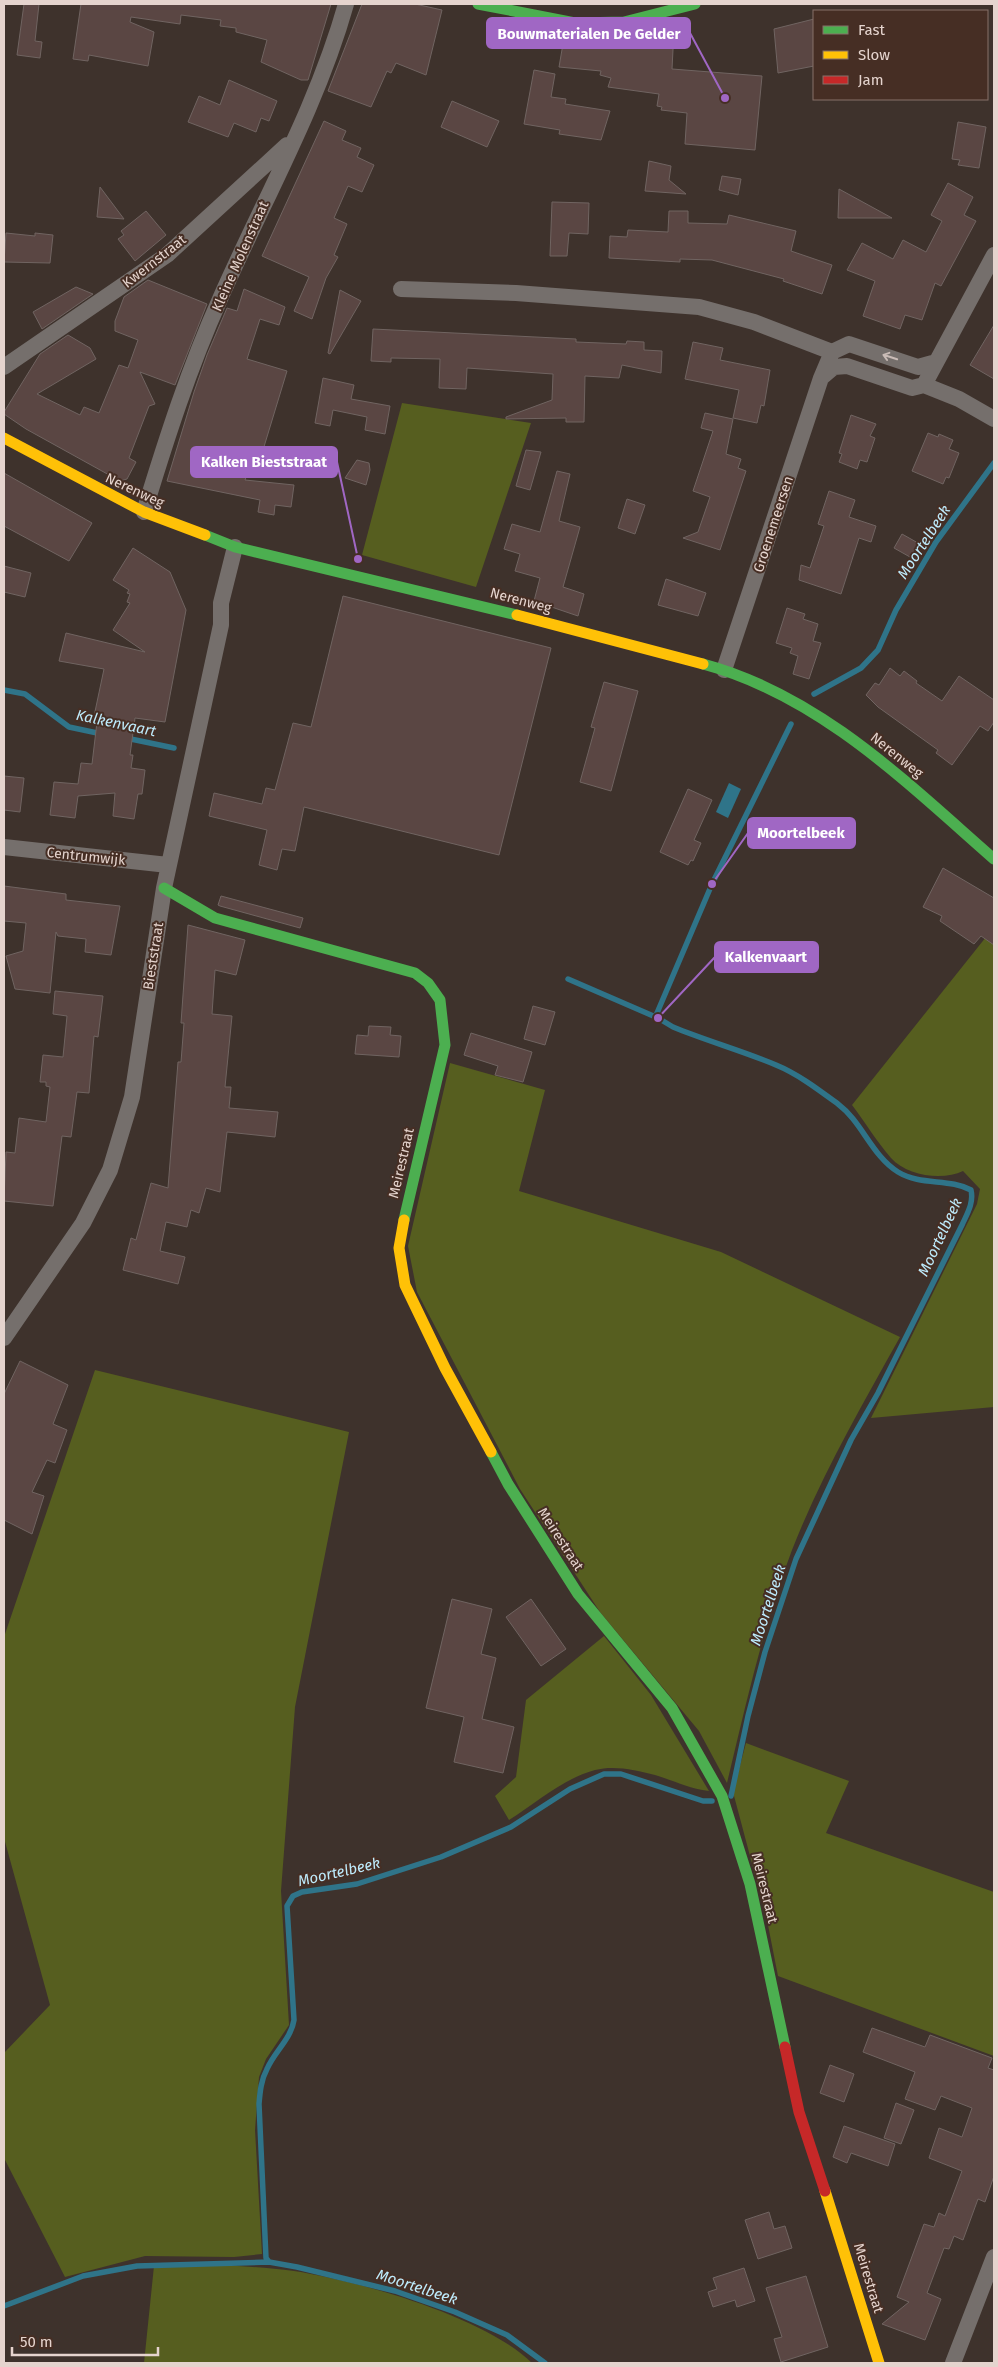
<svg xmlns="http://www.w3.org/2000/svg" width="998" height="2367" font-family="'Fira Sans',sans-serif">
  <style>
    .green { fill: #565e1f }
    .water { fill: #2f7489 }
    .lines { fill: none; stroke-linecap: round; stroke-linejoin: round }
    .stream { stroke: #2f7489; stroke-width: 5.5 }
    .building { fill: #5a4643; stroke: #706461 }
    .street { stroke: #756f6c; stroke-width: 16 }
    .fast { stroke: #4caf50; stroke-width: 11 }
    .slow { stroke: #ffc107; stroke-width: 11 }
    .jam { stroke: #c62828; stroke-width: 11 }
    .oneway { stroke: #c9bbb6 }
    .labels { text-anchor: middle; stroke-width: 4; stroke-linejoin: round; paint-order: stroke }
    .street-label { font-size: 14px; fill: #e5d4ce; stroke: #462e24 }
    .water-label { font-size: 15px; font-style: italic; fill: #bdebfc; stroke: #462e24 }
    .leader { fill: none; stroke: #a067c4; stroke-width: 2 }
    .callout-dot { fill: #a067c4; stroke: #462e24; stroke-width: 2 }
    .callout { fill: #a067c4; stroke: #a067c4; stroke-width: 2 }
    .callout-label { font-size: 15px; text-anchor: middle; font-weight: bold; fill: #fff }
  </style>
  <rect width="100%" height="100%" fill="#3e322c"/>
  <path class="green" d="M 402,403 L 531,423 L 476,587 L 362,555 Z
    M 994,927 L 994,1407 L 871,1418 L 977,1204 L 980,1189 L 963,1171 C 943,1181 907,1176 891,1158 C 877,1142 865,1122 852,1105 Z
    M 450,1063 L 545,1090 L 519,1191 L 721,1252 L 900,1337 C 861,1407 821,1476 792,1550 C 763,1626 746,1704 727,1783 L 699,1731 L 600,1612 L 520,1489 L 417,1292 L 408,1246 Z
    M 95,1370 L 349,1432 L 295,1707 L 281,1891 L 289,2025 L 266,2059 L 259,2077 L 255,2130 L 262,2254 L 234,2257 L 145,2256 L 65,2277 L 4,2158 L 4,2053 L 50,2005 L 4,1838 L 4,1637 Z
    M 604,1636 L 651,1695 L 709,1791 C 687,1788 675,1781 655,1775 C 636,1770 614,1765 595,1770 C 564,1778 536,1803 509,1820 L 495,1796 L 516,1777 L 526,1700 Z
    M 746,1743 L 849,1781 L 826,1833 L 994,1892 L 994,2056 L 778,1976 L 767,1920 L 733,1792 Z
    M 185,2262 C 221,2266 258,2266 294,2271 C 360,2281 485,2317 532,2363 L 144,2363 L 154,2266 Z"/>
  <path class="water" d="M 729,783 L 741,789 L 728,818 L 716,812 Z"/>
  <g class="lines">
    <path class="stream" d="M 4,690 L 25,694 L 69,727 L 102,734
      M 814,694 L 861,668 L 878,650 L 896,610 L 936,542 L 994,463
      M 126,738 L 174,748
      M 568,979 L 658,1018 L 673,1027 C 707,1041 743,1051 776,1065 C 798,1074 819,1090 838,1104 C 862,1122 872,1156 898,1172 C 921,1186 949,1178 971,1190 C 974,1203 967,1214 962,1225 L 878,1393 L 851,1440 L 796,1559 L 765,1652 L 748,1716 L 731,1796
      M 658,1018 L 657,1013 L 712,884 L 791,724
      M 269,2262 L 266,2258 L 259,2104 C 260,2092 261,2080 267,2069 C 275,2051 291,2039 294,2020 L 287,1906 L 293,1896 L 302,1892 L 357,1884 L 441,1857 L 511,1827 L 570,1789 L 604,1774 L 621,1774 L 703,1801 L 712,1801
      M 4,2306 L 83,2276 L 137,2266 L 269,2262 L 297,2267 L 395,2291 L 455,2312 L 507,2335 L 545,2363"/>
  </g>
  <path class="building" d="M 24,4 L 39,4 L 35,41 L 42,42 L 40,58 L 17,55 Z
    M 81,4 L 331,4 L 308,80 L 301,80 L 261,62 L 267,40 L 236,32 L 236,28 L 220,26 L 221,20 L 181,15 L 180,24 L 131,17 L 130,22 L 154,32 L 148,66 L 89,55 L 88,61 L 73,59 Z
    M 362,4 L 415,4 L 442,10 L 426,75 L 396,63 L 391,73 L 387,71 L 371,107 L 328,91 Z
    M 814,19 L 814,66 L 778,73 L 774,29 Z
    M 674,30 L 672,69 L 762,76 L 755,150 L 685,144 L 687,113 L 661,110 L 662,107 L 657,106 L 659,94 L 608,87 L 611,78 L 600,75 L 601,71 L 559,67 L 564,38 L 647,47 L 651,34 Z
    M 534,70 L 555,74 L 551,97 L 566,99 L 565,104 L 610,111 L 601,140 L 559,134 L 560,130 L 524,124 Z
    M 229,80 L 277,101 L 269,121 L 261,118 L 256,132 L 234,123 L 228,137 L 188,122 L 199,96 L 220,105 Z
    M 452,101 L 499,121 L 487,147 L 441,127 Z
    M 324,121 L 346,131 L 342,140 L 361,148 L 357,157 L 374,165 L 362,192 L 348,186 L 334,218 L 347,224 L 334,255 L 338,257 L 326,278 L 312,319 L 294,311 L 309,277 L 262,256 Z
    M 958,122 L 986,127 L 979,168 L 958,165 L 960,160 L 952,159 Z
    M 649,161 L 671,166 L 669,180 L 686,194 L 645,191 Z
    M 722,176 L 741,179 L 738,195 L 719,190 Z
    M 948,183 L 973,197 L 964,215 L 976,221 L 941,286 L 935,283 L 922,320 L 905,315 L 900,329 L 863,316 L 875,281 L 847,270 L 862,243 L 893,259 L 903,240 L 926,252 L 942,221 L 931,215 Z
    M 100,187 L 124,219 L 97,217 Z
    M 839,189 L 892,218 L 838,218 Z
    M 552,202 L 589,203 L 588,234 L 569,233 L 567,256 L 550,256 Z
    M 146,211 L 166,235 L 135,261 L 118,239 L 124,235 L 121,231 Z
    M 669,211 L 688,211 L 688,223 L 727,224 L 729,215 L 796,231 L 791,251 L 832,265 L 822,294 L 783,281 L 784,279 L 712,260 L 680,259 L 680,262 L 609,258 L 610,236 L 627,237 L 628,230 L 668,232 Z
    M 6,233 L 35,236 L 35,233 L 53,235 L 50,263 L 4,262 Z
    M 148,280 L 207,304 L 175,385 L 140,372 L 155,404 L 149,406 L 129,458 L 136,462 L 127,479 L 120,481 L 26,429 L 4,414 L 4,412 L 40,354 L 68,335 L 90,348 L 96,359 L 37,394 L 80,415 L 84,407 L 99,413 L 119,365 L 128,368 L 138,340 L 115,331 L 115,321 L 124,297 Z
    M 76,287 L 93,294 L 42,329 L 33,312 Z
    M 244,289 L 285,307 L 279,325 L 260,319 L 247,359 L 287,371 L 263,450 L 257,448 L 245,480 L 294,485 L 291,507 L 275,505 L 274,515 L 258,512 L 260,500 L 167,481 L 194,392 L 207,355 L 227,308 L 237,311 Z
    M 340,290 L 361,301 L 330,354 L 328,353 Z
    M 994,325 L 994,379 L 970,365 Z
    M 373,329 L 576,339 L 576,342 L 626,344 L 627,341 L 644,342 L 644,350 L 662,351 L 661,373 L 622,365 L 619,378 L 585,376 L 584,422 L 566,422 L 566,418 L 506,419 L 506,417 L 552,400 L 553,374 L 467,368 L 466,389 L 439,388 L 440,359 L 391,358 L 391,362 L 371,361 Z
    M 693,342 L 723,348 L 720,360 L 770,370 L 764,406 L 761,405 L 757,423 L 733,418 L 739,390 L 685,379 Z
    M 323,378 L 354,385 L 351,399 L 390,406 L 385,434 L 365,430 L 367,417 L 333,410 L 330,426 L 315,423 Z
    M 705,413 L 733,419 L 726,454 L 741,459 L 738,468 L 746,471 L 720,550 L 683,538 L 698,532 L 710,497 L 693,491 L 713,431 L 701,428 Z
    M 851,415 L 876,424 L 870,436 L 875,438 L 867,462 L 860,460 L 857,469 L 839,462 L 842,454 L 839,453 Z
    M 928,433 L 938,437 L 939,434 L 953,440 L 949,449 L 959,453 L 949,478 L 946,477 L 943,484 L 912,471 Z
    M 526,450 L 541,452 L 530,490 L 516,486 Z
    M 357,460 L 369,463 L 370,470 L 366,485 L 345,478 Z
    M 557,471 L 570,474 L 559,521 L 580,527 L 563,587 L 584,594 L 578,616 L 534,601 L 540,578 L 515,571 L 520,554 L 504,549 L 512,524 L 540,532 Z
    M 4,473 L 92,523 L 69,561 L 4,526 Z
    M 829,491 L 855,500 L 849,517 L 876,526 L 871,542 L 859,538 L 841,594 L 799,580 L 801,565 L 810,568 L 824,526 L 818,524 Z
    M 627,499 L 645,505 L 635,534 L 618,528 Z
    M 902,534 L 918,543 L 910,557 L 894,548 Z
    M 133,548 L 170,572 L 186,610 L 165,722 L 135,718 L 130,755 L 133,755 L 131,768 L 145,770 L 142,794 L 138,794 L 134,819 L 113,816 L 115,793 L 78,796 L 75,818 L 50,815 L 54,782 L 78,784 L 81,763 L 92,764 L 97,722 L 93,721 L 104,669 L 59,661 L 66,633 L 145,652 L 113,630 L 130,603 L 127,602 L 130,594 L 127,593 L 129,590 L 113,580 Z
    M 4,566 L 31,573 L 25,597 L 4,592 Z
    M 666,579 L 706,593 L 698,616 L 658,605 Z
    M 343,596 L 551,648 L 499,855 L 304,807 L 295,851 L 282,849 L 277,870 L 259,865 L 267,830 L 209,816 L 214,793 L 262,804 L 266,788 L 275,790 L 293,723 L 311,727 Z
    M 787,608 L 805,614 L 803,619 L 818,624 L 813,641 L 821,643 L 809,679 L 793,674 L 798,656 L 790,653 L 792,648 L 776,643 Z
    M 890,668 L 900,676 L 904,671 L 917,681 L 916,683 L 942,701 L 959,676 L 994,700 L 994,722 L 988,731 L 980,726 L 952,765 L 936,753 L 938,750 L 878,707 L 866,695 L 875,683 L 879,685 Z
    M 604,682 L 638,691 L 611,791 L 580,782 L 595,728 L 591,727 Z
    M 4,776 L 24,778 L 20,812 L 4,810 Z
    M 688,789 L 712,800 L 694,840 L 701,843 L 693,861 L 691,860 L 688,865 L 660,852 Z
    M 943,868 L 994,898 L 994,945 L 981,936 L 974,944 L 940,921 L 942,916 L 923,907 Z
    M 4,886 L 66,894 L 66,900 L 120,906 L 111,955 L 85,952 L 86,939 L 58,936 L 56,932 L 50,993 L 15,989 L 6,956 L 23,951 L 26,923 L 4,921 Z
    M 221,896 L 303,918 L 300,928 L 220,906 L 218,905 Z
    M 188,925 L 245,940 L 236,975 L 215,970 L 212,1014 L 232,1016 L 225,1087 L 231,1087 L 229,1108 L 278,1112 L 275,1137 L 227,1132 L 220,1192 L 206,1188 L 199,1213 L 191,1210 L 187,1227 L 166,1222 L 160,1251 L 185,1257 L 178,1284 L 123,1270 L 131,1238 L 136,1240 L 151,1183 L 168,1188 L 178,1062 L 181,1062 L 184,1023 L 181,1023 Z
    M 55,991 L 103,996 L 98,1037 L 94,1036 L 89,1093 L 77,1092 L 71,1137 L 62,1136 L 53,1206 L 4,1201 L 6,1152 L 15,1153 L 19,1118 L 46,1122 L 50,1087 L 46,1086 L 46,1082 L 40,1082 L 43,1055 L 63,1057 L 67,1016 L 53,1014 Z
    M 533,1006 L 555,1012 L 545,1045 L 524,1039 Z
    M 369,1026 L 391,1027 L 390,1035 L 401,1036 L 399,1057 L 355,1054 L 357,1035 L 368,1036 Z
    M 471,1033 L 532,1052 L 523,1082 L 495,1075 L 498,1066 L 464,1055 Z
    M 20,1361 L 68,1385 L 53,1424 L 67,1430 L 55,1463 L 47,1460 L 32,1492 L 44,1496 L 32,1534 L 4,1520 L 4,1394 Z
    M 452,1599 L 492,1609 L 481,1654 L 496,1658 L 482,1719 L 514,1727 L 503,1773 L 454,1762 L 464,1717 L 426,1708 Z
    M 531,1599 L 566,1649 L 541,1666 L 506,1617 Z
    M 872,2028 L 925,2047 L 930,2035 L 992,2058 L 988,2068 L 994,2070 L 994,2176 L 985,2202 L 978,2199 L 963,2240 L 954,2236 L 949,2249 L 944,2248 L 927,2293 L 941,2299 L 925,2340 L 882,2324 L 909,2302 L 897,2297 L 924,2224 L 934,2227 L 939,2213 L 945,2216 L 962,2171 L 929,2158 L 939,2128 L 962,2137 L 972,2108 L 941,2096 L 935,2110 L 905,2099 L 915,2072 L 863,2052 Z
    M 830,2065 L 854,2074 L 844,2102 L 820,2093 Z
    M 896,2103 L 914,2110 L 901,2144 L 884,2138 Z
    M 844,2126 L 895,2144 L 888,2166 L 851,2153 L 847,2163 L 833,2157 Z
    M 769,2212 L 774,2229 L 785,2226 L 792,2248 L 758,2259 L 745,2220 Z
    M 744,2268 L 755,2301 L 737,2307 L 735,2300 L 713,2307 L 708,2292 L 717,2289 L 713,2278 Z
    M 806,2276 L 828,2347 L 781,2362 L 774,2339 L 782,2337 L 766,2288 Z"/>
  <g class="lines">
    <path class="street" d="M 401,289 L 516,293 L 699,307 L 754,322 L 832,352
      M 4,367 L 167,255 L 287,145
      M 821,378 L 834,367 L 847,366 L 912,388 L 924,385
      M 924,385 L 994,255
      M 924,385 L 959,399 L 994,419
      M 144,512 C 166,440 189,368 220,299 C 263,201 317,107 346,4
      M 724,670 L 821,378 L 832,352 L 849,344 L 918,367 L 936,362
      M 4,847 L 168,865
      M 4,1338 L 83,1223 L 110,1170 L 132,1097 L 164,888 L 221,625 L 221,603 L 235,547
      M 953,2363 L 994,2257"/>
    <path class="fast" d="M 478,4 L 575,23 L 624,22 L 695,4
      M 205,535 L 235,547 L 517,615
      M 703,664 C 819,695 906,782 994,859
      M 164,888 L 215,918 L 415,973 L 428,983 L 440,1000 L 445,1045 L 404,1220
      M 491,1452 L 508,1484 L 578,1594 L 672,1708 L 722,1796 L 750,1884 L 785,2047"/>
    <path class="slow" d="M 4,438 L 144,512 L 205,535
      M 517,615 L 703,664
      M 404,1220 L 399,1248 L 405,1285 L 445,1368 L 491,1452
      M 825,2191 L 879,2363"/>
    <path class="jam" d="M 785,2047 L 799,2112 L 825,2191"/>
  </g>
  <defs><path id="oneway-shaft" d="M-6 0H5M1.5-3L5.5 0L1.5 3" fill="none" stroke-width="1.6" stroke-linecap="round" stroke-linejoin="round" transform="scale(1.25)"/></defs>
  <use class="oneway" href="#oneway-shaft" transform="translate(890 357) rotate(-162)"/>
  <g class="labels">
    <g class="street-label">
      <text transform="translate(240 256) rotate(-66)" y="5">Kleine Molenstraat</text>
      <text transform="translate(154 261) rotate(-38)" y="5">Kwernstraat</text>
      <text transform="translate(135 490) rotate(25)" y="5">Nerenweg</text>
      <text transform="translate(773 524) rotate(-72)" y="5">Groenemeersen</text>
      <text transform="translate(521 600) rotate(15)" y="5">Nerenweg</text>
      <text transform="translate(897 755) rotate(39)" y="5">Nerenweg</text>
      <text transform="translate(86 856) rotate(6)" y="5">Centrumwijk</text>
      <text transform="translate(153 956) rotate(-81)" y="5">Bieststraat</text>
      <text transform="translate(401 1163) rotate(-77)" y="5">Meirestraat</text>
      <text transform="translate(561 1539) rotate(57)" y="5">Meirestraat</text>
      <text transform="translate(765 1888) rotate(76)" y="5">Meirestraat</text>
      <text transform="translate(869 2278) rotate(73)" y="5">Meirestraat</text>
    </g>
    <g class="water-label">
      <text transform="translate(924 542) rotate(-57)" y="5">Moortelbeek</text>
      <text transform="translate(116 723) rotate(12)" y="5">Kalkenvaart</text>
      <text transform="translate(940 1237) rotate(-65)" y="5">Moortelbeek</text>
      <text transform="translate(768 1605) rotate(-72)" y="5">Moortelbeek</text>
      <text transform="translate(339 1872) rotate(-13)" y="5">Moortelbeek</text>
      <text transform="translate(417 2287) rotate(18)" y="5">Moortelbeek</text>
    </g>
  </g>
  <path class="leader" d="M725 98L690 33M358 559L337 462M712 884L748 833M658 1018L715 957"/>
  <g class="callout-dot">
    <circle cx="725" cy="98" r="5"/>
    <circle cx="358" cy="559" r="5"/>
    <circle cx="712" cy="884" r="5"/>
    <circle cx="658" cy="1018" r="5"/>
  </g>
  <g class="callout">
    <rect x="487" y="18" width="203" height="30" rx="5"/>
    <rect x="191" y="447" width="146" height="30" rx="5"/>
    <rect x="748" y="818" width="107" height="30" rx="5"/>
    <rect x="715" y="942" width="103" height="30" rx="5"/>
  </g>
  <g class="callout-label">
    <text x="589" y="39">Bouwmaterialen De Gelder</text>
    <text x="264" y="467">Kalken Bieststraat</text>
    <text x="801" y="838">Moortelbeek</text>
    <text x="766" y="962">Kalkenvaart</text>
  </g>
  <rect width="998" height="2367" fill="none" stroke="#e5d4ce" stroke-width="10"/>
  <rect x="813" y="10" width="175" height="90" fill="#462e24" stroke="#867068"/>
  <rect x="823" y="26" width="25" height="8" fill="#4caf50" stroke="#867068"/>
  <text x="858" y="35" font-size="15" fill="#e5d4ce">Fast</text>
  <rect x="823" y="51" width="25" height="8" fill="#ffc107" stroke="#867068"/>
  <text x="858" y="60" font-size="15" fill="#e5d4ce">Slow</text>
  <rect x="823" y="76" width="25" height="8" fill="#c62828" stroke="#867068"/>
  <text x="858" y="85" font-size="15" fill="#e5d4ce">Jam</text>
  <path d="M12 2347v8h146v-8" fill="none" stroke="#e5d4ce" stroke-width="2.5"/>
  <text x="20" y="2347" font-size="15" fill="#e5d4ce" stroke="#462e24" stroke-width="4" paint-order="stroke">50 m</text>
</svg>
